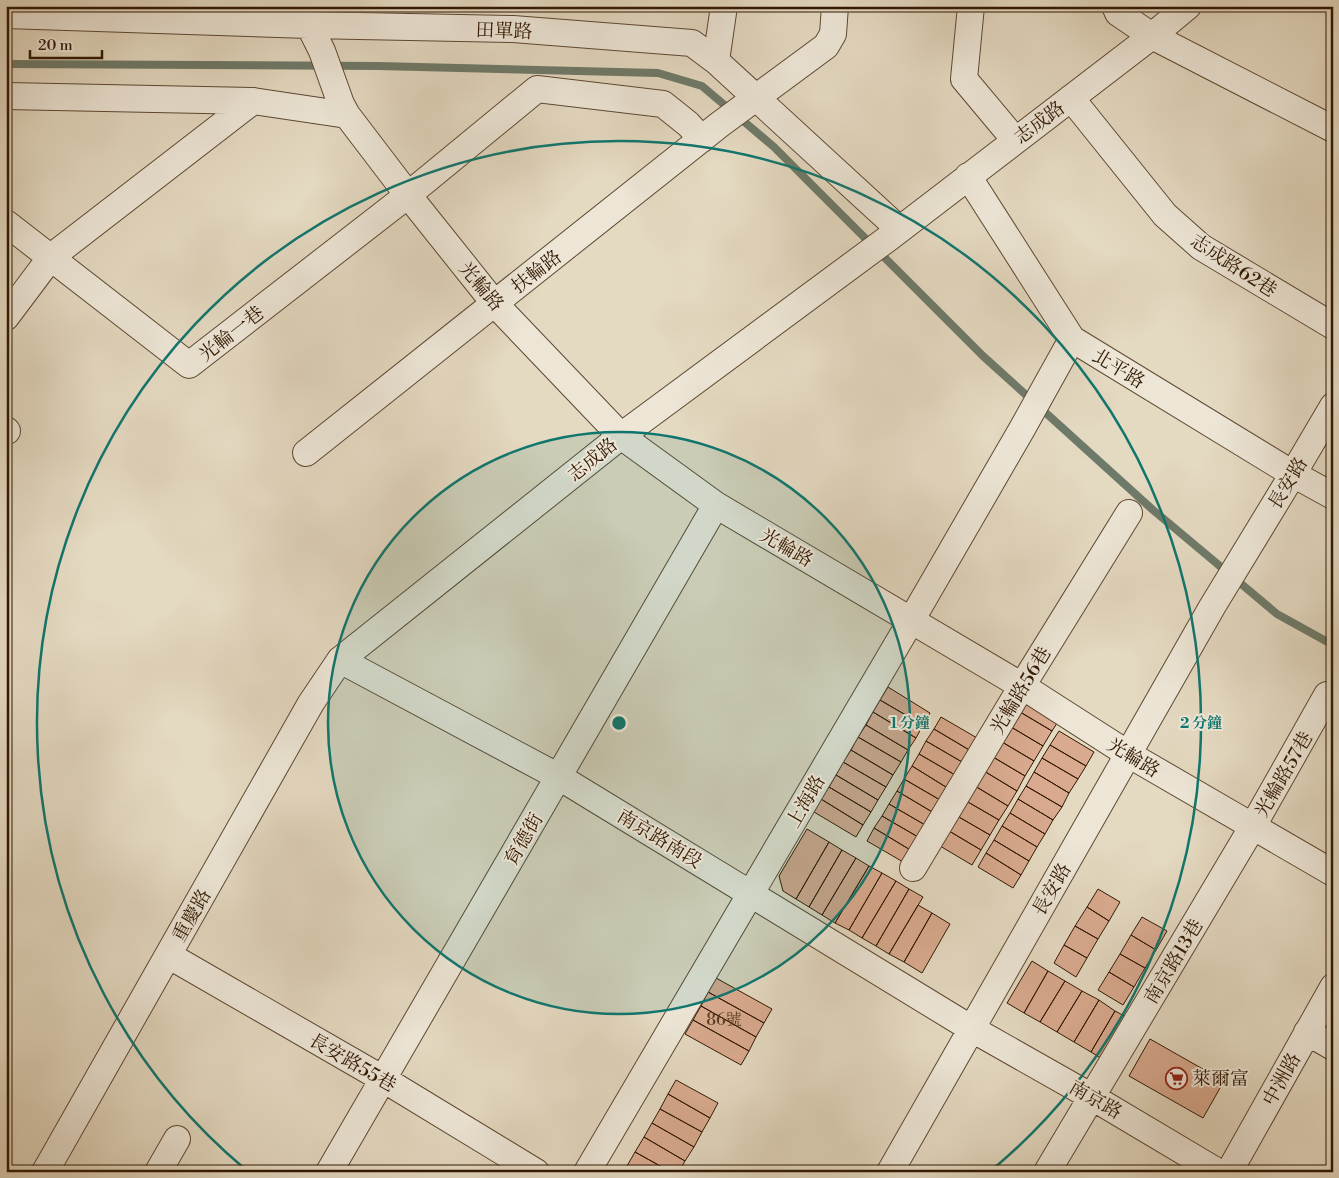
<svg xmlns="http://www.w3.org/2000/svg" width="1339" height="1178" font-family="'Libre Bodoni','Noto Serif TC',serif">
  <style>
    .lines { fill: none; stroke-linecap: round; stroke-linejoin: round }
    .stream { stroke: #6e7a69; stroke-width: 8 }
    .building { fill: #d9aa8f; stroke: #301802 }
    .minor-casing { stroke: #5d4832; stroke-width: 28 }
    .minor { stroke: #ede6d7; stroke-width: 26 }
    .ring { fill: none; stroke: #0f766e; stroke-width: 2.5 }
    .labels { text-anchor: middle; stroke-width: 4; stroke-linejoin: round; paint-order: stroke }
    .number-label { font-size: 16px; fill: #5a3c25 }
    .street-label { font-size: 19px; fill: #301802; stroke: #ede6d7 }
    .poi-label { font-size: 19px; fill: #301802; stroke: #ede6d7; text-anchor: start }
    .centre { fill: #0f766e; stroke: #ede6d7; stroke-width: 2.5 }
    .ring-label { font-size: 15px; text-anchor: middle; font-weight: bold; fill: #0f766e; stroke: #ede6d7; stroke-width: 4; stroke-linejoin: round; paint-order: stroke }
  </style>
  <rect width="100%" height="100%" fill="#e4d9c1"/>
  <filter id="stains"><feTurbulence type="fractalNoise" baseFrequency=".004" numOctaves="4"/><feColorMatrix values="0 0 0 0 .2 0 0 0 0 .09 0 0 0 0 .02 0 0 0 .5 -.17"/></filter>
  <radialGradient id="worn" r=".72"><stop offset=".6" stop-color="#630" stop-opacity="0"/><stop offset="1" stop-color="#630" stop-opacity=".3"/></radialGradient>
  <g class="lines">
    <path class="stream" d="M 6,64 L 378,66 L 658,73 L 702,86 L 774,147 L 983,356 L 1153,510 L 1277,614 L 1333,645"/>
  </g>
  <path class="building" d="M 888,687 L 930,713 L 923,725 L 880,700 Z
    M 1023,694 L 1061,717 L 1052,731 L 1015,709 Z
    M 880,700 L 923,725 L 916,738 L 873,712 Z
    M 1015,709 L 1052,731 L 1043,746 L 1006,724 Z
    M 873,712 L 916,738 L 908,750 L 866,725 Z
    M 941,717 L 984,742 L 976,754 L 934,729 Z
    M 1006,724 L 1043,746 L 1034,761 L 997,739 Z
    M 866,725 L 908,750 L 901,762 L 858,737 Z
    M 934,729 L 976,754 L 969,766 L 926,741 Z
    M 1059,731 L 1094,752 L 1086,766 L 1050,745 Z
    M 858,737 L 901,762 L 893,775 L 851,750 Z
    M 997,739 L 1034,761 L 1025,776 L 988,754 Z
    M 926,741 L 969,766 L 962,779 L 919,754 Z
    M 1050,745 L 1086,766 L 1078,779 L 1042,758 Z
    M 851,750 L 893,775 L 886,787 L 843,762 Z
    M 919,754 L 962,779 L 954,792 L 912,766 Z
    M 988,754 L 1025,776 L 1017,791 L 979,768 Z
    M 1042,758 L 1078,779 L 1069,793 L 1034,772 Z
    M 843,762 L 886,787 L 878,800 L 836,775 Z
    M 912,766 L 954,792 L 947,804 L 904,779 Z
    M 979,768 L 1017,791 L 1008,806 L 970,783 Z
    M 1034,772 L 1069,793 L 1062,807 L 1026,786 Z
    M 836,775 L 878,800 L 871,812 L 829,787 Z
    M 904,779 L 947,804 L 939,816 L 897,791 Z
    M 970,783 L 1008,806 L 999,820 L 961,798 Z
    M 1026,786 L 1062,807 L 1053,820 L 1018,799 Z
    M 829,787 L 871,812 L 863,825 L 821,799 Z
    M 897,791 L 939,816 L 932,829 L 889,804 Z
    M 961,798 L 999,820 L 990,835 L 952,813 Z
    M 821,799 L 863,825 L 856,837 L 814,812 Z
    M 1018,799 L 1053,820 L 1045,834 L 1010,813 Z
    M 889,804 L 932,829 L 925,841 L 882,816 Z
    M 952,813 L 990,835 L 981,850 L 944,828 Z
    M 1010,813 L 1045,834 L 1037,847 L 1002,826 Z
    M 882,816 L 925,841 L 917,854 L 874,828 Z
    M 1002,826 L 1037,847 L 1029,861 L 994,840 Z
    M 874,828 L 917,854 L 910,866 L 867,841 Z
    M 944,828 L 981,850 L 972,865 L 935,843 Z
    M 807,829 L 829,842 L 796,899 L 783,891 L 779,876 Z
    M 994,840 L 1029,861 L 1021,875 L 986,853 Z
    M 829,842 L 842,850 L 809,907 L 796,899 Z
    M 842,850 L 856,858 L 822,915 L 809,907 Z
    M 986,853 L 1021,875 L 1013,888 L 978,867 Z
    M 856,858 L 869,866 L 835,923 L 822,915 Z
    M 869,866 L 882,873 L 849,930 L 835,923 Z
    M 882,873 L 896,881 L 862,938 L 849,930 Z
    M 896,881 L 909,889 L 876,946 L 862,938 Z
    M 909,889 L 923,897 L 889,954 L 876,946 Z
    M 1098,889 L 1120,902 L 1109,921 L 1087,907 Z
    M 918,905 L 932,913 L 904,962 L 889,954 Z
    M 1087,907 L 1109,921 L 1098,939 L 1075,926 Z
    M 932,913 L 950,924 L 922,973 L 904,962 Z
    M 1142,917 L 1167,931 L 1156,950 L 1131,935 Z
    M 1075,926 L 1098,939 L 1087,958 L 1064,945 Z
    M 1131,935 L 1156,950 L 1145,968 L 1120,954 Z
    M 1064,945 L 1087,958 L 1076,977 L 1054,963 Z
    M 1120,954 L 1145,968 L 1134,987 L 1109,972 Z
    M 1032,961 L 1048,971 L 1024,1013 L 1007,1003 Z
    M 1048,971 L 1065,981 L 1040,1022 L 1024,1013 Z
    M 1109,972 L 1134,987 L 1123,1005 L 1098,990 Z
    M 716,978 L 772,1009 L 764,1023 L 708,992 Z
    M 1065,981 L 1082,991 L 1057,1032 L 1040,1022 Z
    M 1082,991 L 1099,1000 L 1074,1042 L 1057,1032 Z
    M 708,992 L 764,1023 L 756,1037 L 701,1006 Z
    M 1099,1000 L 1115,1011 L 1091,1052 L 1074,1042 Z
    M 701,1006 L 756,1037 L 749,1051 L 693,1020 Z
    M 1115,1011 L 1132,1020 L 1107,1062 L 1091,1052 Z
    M 693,1020 L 749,1051 L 741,1065 L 685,1034 Z
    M 1150,1039 L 1224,1081 L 1203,1118 L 1129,1076 Z
    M 676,1080 L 718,1103 L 710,1118 L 668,1094 Z
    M 668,1094 L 710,1118 L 702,1132 L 660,1109 Z
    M 660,1109 L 702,1132 L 694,1147 L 652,1123 Z
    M 652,1123 L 694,1147 L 685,1161 L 644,1137 Z
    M 644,1137 L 685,1161 L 679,1172 L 671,1172 L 635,1152 Z
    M 635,1152 L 671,1172 L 637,1172 L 627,1166 Z"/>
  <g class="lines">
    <defs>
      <path id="minor" d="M 971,6 L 964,79 L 1015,140
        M 1115,6 L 1118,13 L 1152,36 L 1333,129
        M 6,15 L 309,25 L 513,29 L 692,43 L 716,61 L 899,229
        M 309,25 L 322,51 L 341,104 L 347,115 L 408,195 L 495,304 L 621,436 L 716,505 L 1022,686 L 1128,754 L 1333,873
        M 716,61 L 724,6
        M 6,96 L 253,101 L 347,115
        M 1071,98 L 1165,215 L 1201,247 L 1333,326
        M 968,176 L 1072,339 L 1293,474 L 1333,496
        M 6,223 L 189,365 L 408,195 L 537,89 L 663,104 L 688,124 L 702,139
        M 6,317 L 51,257 L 253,101
        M 6,430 L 7,431
        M 306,453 L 719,125 L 826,46 L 833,34 L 835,6
        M 340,660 L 559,777 L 972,1029 L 1092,1097 L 1218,1172
        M 913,868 L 1022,686 L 1129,513
        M 168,955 L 383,1079 L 536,1172
        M 1307,1032 L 1333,1047
        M 45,1172 L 311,703 L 340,660 L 621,436 L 890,237 L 1152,36 L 1188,6
        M 158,1172 L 177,1139
        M 329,1172 L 716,505
        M 587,1172 L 912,619 L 1022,429 L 1072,339
        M 890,1172 L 1212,607 L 1293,474 L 1333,406
        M 1047,1172 L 1253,826 L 1327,695
        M 1229,1172 L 1333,987"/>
    </defs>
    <use href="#minor" class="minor-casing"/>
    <use href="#minor" class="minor"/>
  </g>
  <circle cx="619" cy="723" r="291" fill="#0f766e" fill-opacity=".12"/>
  <g class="ring">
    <circle cx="619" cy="723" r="291"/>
    <path d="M245 1169A582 582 0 1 1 993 1169"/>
  </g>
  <defs>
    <symbol id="supermarket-ring" viewBox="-11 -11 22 22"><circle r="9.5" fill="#ede6d7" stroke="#8f2418" stroke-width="1.5"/><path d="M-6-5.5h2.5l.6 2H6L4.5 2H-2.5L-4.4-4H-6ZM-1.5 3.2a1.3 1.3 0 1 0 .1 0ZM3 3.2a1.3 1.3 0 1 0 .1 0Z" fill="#8f2418"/></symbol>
  </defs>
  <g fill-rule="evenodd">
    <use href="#supermarket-ring" x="1164" y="1066" width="25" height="25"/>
  </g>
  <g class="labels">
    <g class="number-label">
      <text x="724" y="1025">86號</text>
    </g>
    <g class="street-label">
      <text transform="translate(504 30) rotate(2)" y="7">田單路</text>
      <text transform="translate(1039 122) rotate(-37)" y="7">志成路</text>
      <text transform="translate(1234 265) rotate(33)" y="7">志成路62巷</text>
      <text transform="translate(536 271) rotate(-38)" y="7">扶輪路</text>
      <text transform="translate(482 286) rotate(50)" y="7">光輪路</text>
      <text transform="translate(231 333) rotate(-38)" y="7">光輪一巷</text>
      <text transform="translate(1119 368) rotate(31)" y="7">北平路</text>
      <text transform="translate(592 459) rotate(-39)" y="7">志成路</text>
      <text transform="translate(1287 483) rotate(-59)" y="7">長安路</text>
      <text transform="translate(787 547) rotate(30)" y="7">光輪路</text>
      <text transform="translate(1020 690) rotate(-59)" y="7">光輪路56巷</text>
      <text transform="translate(1134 757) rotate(31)" y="7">光輪路</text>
      <text transform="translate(1283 774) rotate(-60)" y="7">光輪路57巷</text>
      <text transform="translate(805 801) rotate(-60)" y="7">上海路</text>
      <text transform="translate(660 838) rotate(31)" y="7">南京路南段</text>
      <text transform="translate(523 839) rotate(-60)" y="7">育德街</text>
      <text transform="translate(1051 889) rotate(-60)" y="7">長安路</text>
      <text transform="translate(191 915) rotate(-60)" y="7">重慶路</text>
      <text transform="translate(1173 961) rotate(-59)" y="7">南京路13巷</text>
      <text transform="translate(353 1062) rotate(30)" y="7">長安路55巷</text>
      <text transform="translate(1281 1079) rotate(-61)" y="7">中洲路</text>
      <text transform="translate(1096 1099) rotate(30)" y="7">南京路</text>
    </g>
    <g class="poi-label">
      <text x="1192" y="1085">萊爾富</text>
    </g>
  </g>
  <circle cx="619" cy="723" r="8" class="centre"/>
  <g class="ring-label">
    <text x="910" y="728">1 分鐘</text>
    <text x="1201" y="728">2 分鐘</text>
  </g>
  <rect width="1339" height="1178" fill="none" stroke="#e4d9c1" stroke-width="25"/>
  <rect x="8" y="8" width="1324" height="1163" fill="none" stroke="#301802" stroke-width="2.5"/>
  <rect x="12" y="12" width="1314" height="1153" fill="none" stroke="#301802"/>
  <path d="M30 50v8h72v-8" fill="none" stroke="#301802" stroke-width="2.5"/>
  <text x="38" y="50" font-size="15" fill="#301802" stroke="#ede6d7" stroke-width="4" paint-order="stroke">20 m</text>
  <rect width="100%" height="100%" filter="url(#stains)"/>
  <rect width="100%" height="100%" fill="url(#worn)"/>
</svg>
